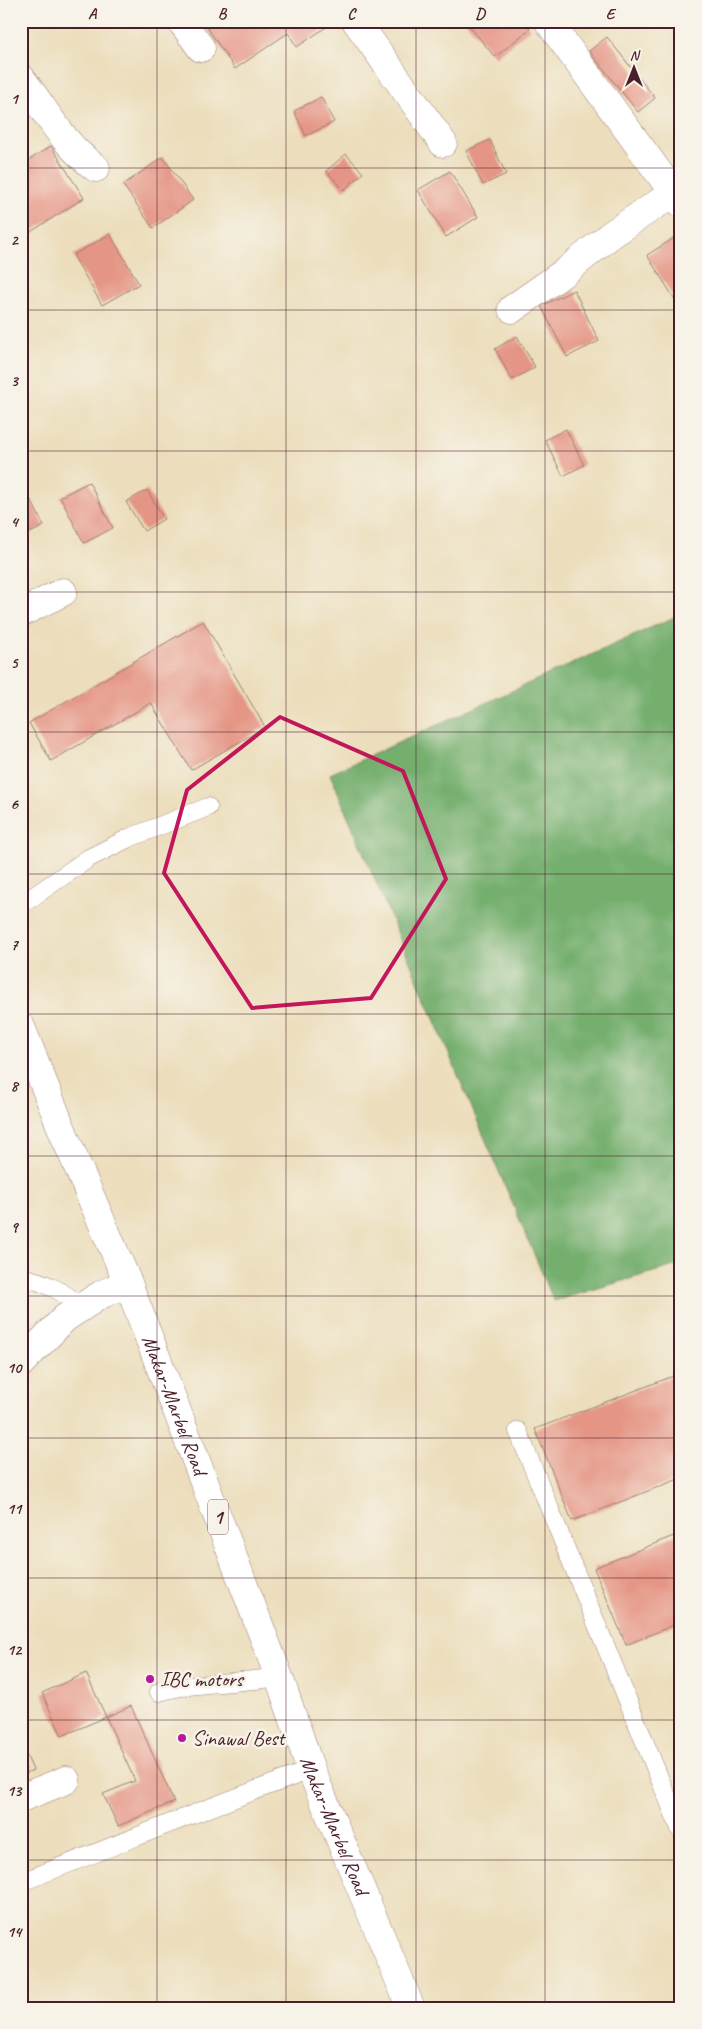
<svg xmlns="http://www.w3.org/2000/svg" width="702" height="2029" font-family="Caveat,sans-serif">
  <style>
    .forest { fill: #74af6e; stroke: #5f674c }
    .building { fill: #e59585 }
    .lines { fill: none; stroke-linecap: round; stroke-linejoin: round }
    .service-casing { stroke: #9b7e74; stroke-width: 19 }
    .minor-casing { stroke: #9b7e74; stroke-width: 29 }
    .primary-casing { stroke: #9b7e74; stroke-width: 29 }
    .service { stroke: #fff; stroke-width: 18 }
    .minor { stroke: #fff; stroke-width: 28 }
    .primary { stroke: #fff; stroke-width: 28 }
    .marked { fill: none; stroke: #c2185b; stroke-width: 4; stroke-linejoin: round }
    .grid { fill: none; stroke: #4a1f2b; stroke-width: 1; stroke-opacity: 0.55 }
    .poi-dot { fill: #b5179e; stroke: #f7f3e8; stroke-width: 2 }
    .labels { text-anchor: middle; stroke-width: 5; stroke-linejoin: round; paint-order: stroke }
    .shield { fill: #f7f3e8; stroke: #7e5f64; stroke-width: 1 }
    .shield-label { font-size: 20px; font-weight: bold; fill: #4a1f2b }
    .street-label { font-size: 21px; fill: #4a1f2b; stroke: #f7f3e8 }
    .poi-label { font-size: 21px; fill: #4a1f2b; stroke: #f7f3e8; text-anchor: start }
    .neatline { fill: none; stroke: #4a1f2b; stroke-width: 2 }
    .grid-label { font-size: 16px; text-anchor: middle; font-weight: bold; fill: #4a1f2b }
  </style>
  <rect width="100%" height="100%" fill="#f7f3e8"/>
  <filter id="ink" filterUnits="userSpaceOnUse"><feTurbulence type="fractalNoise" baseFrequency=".02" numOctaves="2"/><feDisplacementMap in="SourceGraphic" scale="10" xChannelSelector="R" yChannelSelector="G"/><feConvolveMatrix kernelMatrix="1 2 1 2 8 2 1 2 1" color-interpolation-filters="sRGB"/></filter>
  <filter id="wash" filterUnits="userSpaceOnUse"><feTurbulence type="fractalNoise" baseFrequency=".0096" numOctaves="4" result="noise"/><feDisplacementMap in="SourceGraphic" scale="20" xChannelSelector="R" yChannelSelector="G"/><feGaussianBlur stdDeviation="1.12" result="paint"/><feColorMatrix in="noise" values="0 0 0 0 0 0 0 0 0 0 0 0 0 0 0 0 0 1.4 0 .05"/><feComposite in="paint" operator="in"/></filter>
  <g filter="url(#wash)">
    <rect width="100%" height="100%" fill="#ecdebc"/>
    <path class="forest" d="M 681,614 L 681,1264 L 554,1301 L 330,774 Z"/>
    <g id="blocks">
      <path class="building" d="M 213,21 L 335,21 L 297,47 L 288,33 L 235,69 L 206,26 Z
        M 465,21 L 524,21 L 530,29 L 495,57 Z
        M 607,37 L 655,98 L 638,112 L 589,51 Z
        M 321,97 L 334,122 L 306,136 L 294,111 Z
        M 490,140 L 506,174 L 483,185 L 466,151 Z
        M 51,146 L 84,198 L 21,238 L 21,165 Z
        M 346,154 L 363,173 L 344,190 L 326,171 Z
        M 163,157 L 193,200 L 153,228 L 123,185 Z
        M 450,171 L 478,217 L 446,237 L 418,190 Z
        M 110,234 L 139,284 L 102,305 L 73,255 Z
        M 679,235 L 681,237 L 681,309 L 647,255 Z
        M 574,290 L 599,341 L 567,357 L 541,306 Z
        M 517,336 L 535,367 L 512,380 L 495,349 Z
        M 566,429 L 584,465 L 563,476 L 545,440 Z
        M 89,482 L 113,528 L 84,543 L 60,497 Z
        M 147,490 L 164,519 L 144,531 L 126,502 Z
        M 31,500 L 44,526 L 30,533 L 21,517 L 21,505 Z
        M 203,621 L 265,727 L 191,770 L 151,703 L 51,761 L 29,723 Z
        M 681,1373 L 681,1478 L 572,1521 L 535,1429 Z
        M 681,1533 L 681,1622 L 626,1645 L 594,1568 Z
        M 86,1673 L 106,1717 L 62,1736 L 42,1693 Z
        M 131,1706 L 174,1802 L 118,1826 L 103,1794 L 135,1781 L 106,1717 Z
        M 21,1743 L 33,1770 L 21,1775 Z"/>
    </g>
  </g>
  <g filter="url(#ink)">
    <use href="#blocks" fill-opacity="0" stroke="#9b7e74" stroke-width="1"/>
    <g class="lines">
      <defs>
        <path id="service" d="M 21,905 L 89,858 L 129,838 L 208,807
          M 21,1277 C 46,1282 62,1291 82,1307
          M 518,1431 L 681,1831
          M 159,1692 C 195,1682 241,1683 279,1677
          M 21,1882 C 118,1845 214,1804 311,1770"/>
        <path id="minor" d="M 181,21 L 201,48
          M 356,21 L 443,143
          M 548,21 L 681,203
          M 21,78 C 46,110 62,144 96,168
          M 512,309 L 565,272 L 612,234 L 681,188
          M 21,613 L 63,592
          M 21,1363 L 65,1318 L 102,1294 L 128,1283
          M 21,1798 L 66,1780"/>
        <g id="primary">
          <path id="s1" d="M 21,1027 L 65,1137 L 128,1283 L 279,1677 L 311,1770 L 411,2008"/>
        </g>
      </defs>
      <use href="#service" class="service-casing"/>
      <use href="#minor" class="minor-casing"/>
      <use href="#primary" class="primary-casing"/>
      <use href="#service" class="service"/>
      <use href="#minor" class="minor"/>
      <use href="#primary" class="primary"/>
    </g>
  </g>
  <path class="marked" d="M 280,717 L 403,771 L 446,879 L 371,998 L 252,1008 L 164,873 L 187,790 Z"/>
  <path class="grid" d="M 157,21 L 157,2008M 286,21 L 286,2008M 416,21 L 416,2008M 545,21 L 545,2008M 21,168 L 681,168M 21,310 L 681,310M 21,451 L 681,451M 21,592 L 681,592M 21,732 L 681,732M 21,874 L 681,874M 21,1014 L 681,1014M 21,1156 L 681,1156M 21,1296 L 681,1296M 21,1438 L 681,1438M 21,1578 L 681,1578M 21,1720 L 681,1720M 21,1860 L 681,1860"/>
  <g class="poi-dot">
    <circle cx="150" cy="1679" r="5"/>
    <circle cx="182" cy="1738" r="5"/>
  </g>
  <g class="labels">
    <rect class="shield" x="208" y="1499.5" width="20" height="35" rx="4"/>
    <g class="shield-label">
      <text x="218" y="1524">1</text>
    </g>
    <g class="street-label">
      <text dy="7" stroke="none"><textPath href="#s1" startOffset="408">Makar-Marbel Road</textPath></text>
      <text dy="7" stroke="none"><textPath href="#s1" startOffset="858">Makar-Marbel Road</textPath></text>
    </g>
    <g class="poi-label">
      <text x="160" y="1686">IBC motors</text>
      <text x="192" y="1745">Sinawal Best</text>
    </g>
  </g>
  <rect width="702" height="2029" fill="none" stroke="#f7f3e8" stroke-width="55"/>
  <g transform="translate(634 68)" stroke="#f7f3e8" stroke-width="4" paint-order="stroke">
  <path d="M0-4L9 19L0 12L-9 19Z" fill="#4a1f2b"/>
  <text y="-8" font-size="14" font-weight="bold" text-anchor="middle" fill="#4a1f2b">N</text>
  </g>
  <rect x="28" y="28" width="646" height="1974" class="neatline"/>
  <g class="grid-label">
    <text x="92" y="19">A</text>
    <text x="222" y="19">B</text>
    <text x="351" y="19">C</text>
    <text x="480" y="19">D</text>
    <text x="610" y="19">E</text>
    <text x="14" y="104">1</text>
    <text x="14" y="245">2</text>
    <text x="14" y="386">3</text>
    <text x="14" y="527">4</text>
    <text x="14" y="668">5</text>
    <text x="14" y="809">6</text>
    <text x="14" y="950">7</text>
    <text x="14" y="1091">8</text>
    <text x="14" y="1232">9</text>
    <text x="14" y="1373">10</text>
    <text x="14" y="1514">11</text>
    <text x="14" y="1655">12</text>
    <text x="14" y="1796">13</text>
    <text x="14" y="1937">14</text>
  </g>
</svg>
